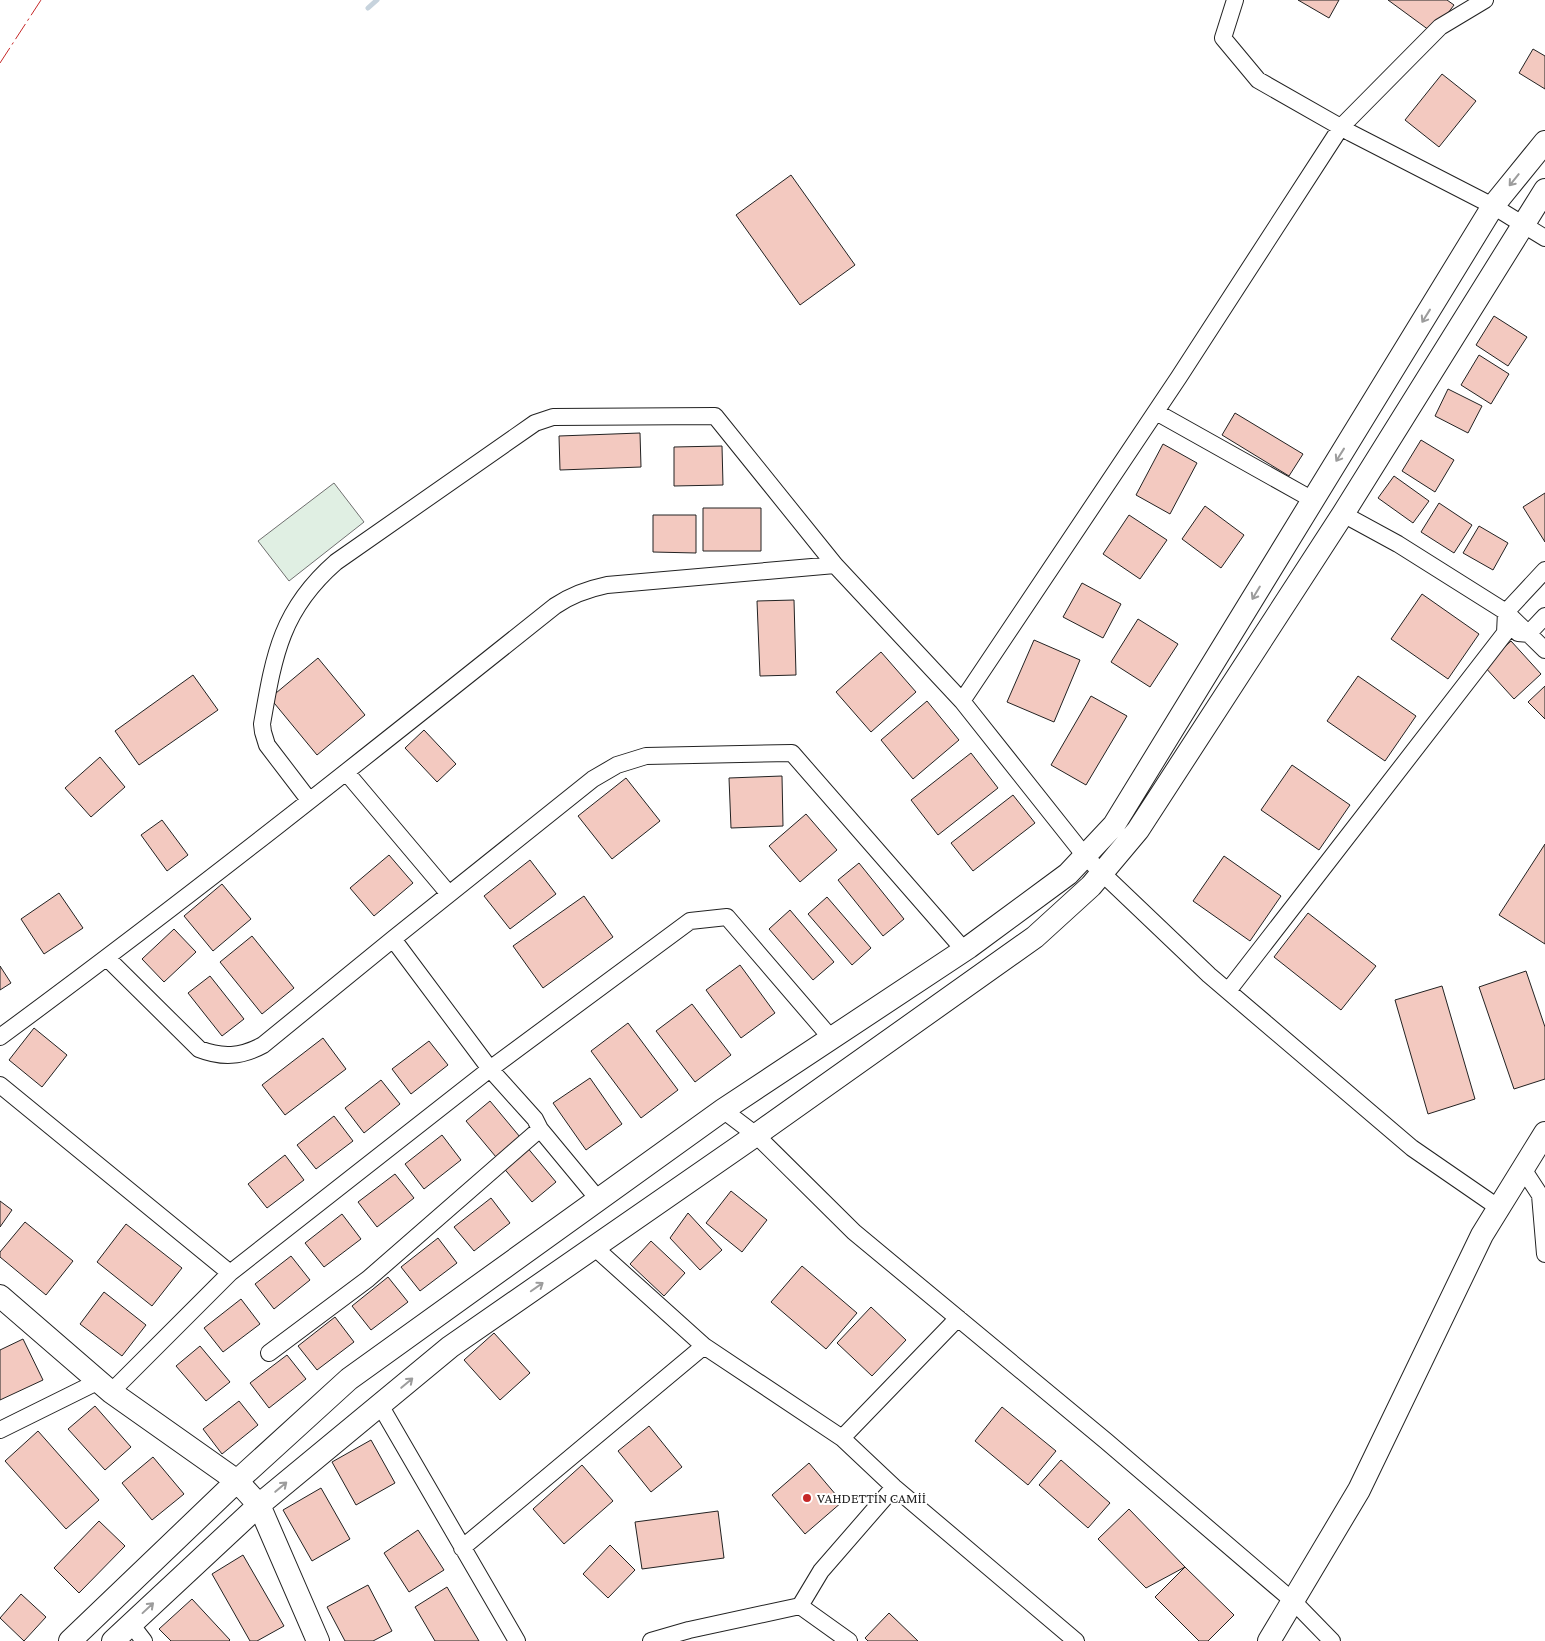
<svg xmlns="http://www.w3.org/2000/svg" width="1545" height="1641" font-family="'Crimson Pro',serif">
  <style>
    .green { fill: #e0efe3; stroke: #6f6f6f }
    .lines { fill: none; stroke-linecap: round; stroke-linejoin: round }
    .stream { stroke: #c7d3dd; stroke-width: 5 }
    .building { fill: #f3c9c0; stroke: #222 }
    .street-casing { stroke: #222; stroke-width: 18 }
    .secondary-casing { stroke: #222; stroke-width: 24 }
    .street { stroke: #fff; stroke-width: 16 }
    .secondary { stroke: #fff; stroke-width: 22 }
    .power { stroke: #c62828; stroke-width: 1; stroke-dasharray: 18 4 2.5 4; stroke-linecap: butt }
    .oneway { stroke: #9c9c9c }
    .poi-dot { fill: #c62828; stroke: #fff; stroke-width: 2 }
    .labels { text-anchor: middle; stroke-width: 4; stroke-linejoin: round; paint-order: stroke }
    .poi-label { font-size: 14px; fill: #222; stroke: #fff; text-anchor: start }
  </style>
  <rect width="100%" height="100%" fill="#fff"/>
  <path class="green" d="M 334,483 L 364,522 L 289,581 L 258,541 Z"/>
  <g class="lines">
    <path class="stream" d="M 368,8 L 377,0"/>
  </g>
  <path class="building" d="M 1298,0 L 1339,0 L 1329,18 Z
    M 1388,0 L 1447,0 L 1454,5 L 1433,33 Z
    M 1533,49 L 1545,56 L 1545,89 L 1519,73 Z
    M 1442,74 L 1476,101 L 1439,147 L 1405,120 Z
    M 791,175 L 855,265 L 800,305 L 736,215 Z
    M 1494,316 L 1527,337 L 1508,366 L 1476,345 Z
    M 1479,355 L 1509,374 L 1491,404 L 1461,385 Z
    M 1448,389 L 1482,406 L 1468,433 L 1435,416 Z
    M 1235,413 L 1303,454 L 1289,476 L 1222,435 Z
    M 640,433 L 641,467 L 560,470 L 559,436 Z
    M 1421,440 L 1454,460 L 1435,492 L 1402,471 Z
    M 1163,444 L 1197,463 L 1170,514 L 1136,495 Z
    M 722,446 L 723,485 L 674,486 L 674,447 Z
    M 1394,476 L 1429,501 L 1413,523 L 1378,498 Z
    M 1545,493 L 1545,542 L 1523,507 Z
    M 1439,503 L 1472,525 L 1454,553 L 1421,532 Z
    M 1205,506 L 1244,535 L 1221,568 L 1182,539 Z
    M 703,508 L 761,508 L 761,551 L 703,551 Z
    M 653,515 L 696,515 L 696,553 L 653,552 Z
    M 1129,515 L 1167,540 L 1140,579 L 1103,554 Z
    M 1479,526 L 1508,543 L 1493,570 L 1463,553 Z
    M 1082,583 L 1121,604 L 1103,638 L 1063,617 Z
    M 1422,594 L 1479,634 L 1448,679 L 1391,639 Z
    M 794,600 L 796,675 L 760,676 L 757,601 Z
    M 1138,619 L 1178,644 L 1150,687 L 1111,662 Z
    M 1034,640 L 1080,660 L 1054,722 L 1007,702 Z
    M 1511,641 L 1541,674 L 1514,699 L 1484,666 Z
    M 881,652 L 916,692 L 871,732 L 836,692 Z
    M 318,658 L 365,715 L 317,755 L 270,698 Z
    M 193,675 L 218,710 L 139,765 L 115,731 Z
    M 1358,676 L 1416,716 L 1385,761 L 1327,721 Z
    M 1545,686 L 1545,719 L 1528,702 Z
    M 1091,696 L 1127,716 L 1086,785 L 1051,765 Z
    M 927,701 L 959,740 L 913,779 L 881,740 Z
    M 424,730 L 456,764 L 437,782 L 405,748 Z
    M 971,753 L 998,788 L 938,835 L 911,800 Z
    M 100,757 L 125,787 L 91,817 L 65,788 Z
    M 1292,765 L 1350,805 L 1319,850 L 1261,810 Z
    M 782,776 L 783,826 L 731,828 L 729,778 Z
    M 626,778 L 660,821 L 612,859 L 578,816 Z
    M 1013,795 L 1035,823 L 973,871 L 951,843 Z
    M 806,814 L 837,850 L 800,882 L 769,846 Z
    M 162,820 L 188,855 L 167,871 L 141,835 Z
    M 1545,844 L 1545,944 L 1499,915 Z
    M 389,855 L 413,883 L 374,916 L 350,888 Z
    M 1224,856 L 1281,896 L 1250,941 L 1193,901 Z
    M 530,860 L 556,894 L 510,929 L 484,896 Z
    M 859,863 L 904,919 L 883,936 L 838,880 Z
    M 222,884 L 251,919 L 213,951 L 184,916 Z
    M 59,893 L 83,928 L 44,954 L 21,919 Z
    M 584,896 L 613,937 L 543,988 L 513,946 Z
    M 827,897 L 871,948 L 852,965 L 808,914 Z
    M 790,910 L 834,962 L 813,980 L 769,929 Z
    M 1308,913 L 1376,966 L 1341,1010 L 1274,957 Z
    M 174,929 L 196,952 L 164,982 L 142,959 Z
    M 252,936 L 294,988 L 262,1014 L 220,962 Z
    M 740,965 L 775,1013 L 741,1038 L 706,990 Z
    M 0,966 L 11,983 L 0,990 Z
    M 1526,971 L 1545,1027 L 1545,1079 L 1514,1089 L 1479,987 Z
    M 210,976 L 244,1019 L 222,1036 L 188,993 Z
    M 1442,986 L 1475,1099 L 1428,1114 L 1395,1000 Z
    M 692,1004 L 731,1055 L 695,1082 L 656,1031 Z
    M 628,1023 L 678,1090 L 641,1118 L 591,1051 Z
    M 34,1028 L 67,1055 L 42,1087 L 9,1060 Z
    M 323,1038 L 346,1069 L 285,1115 L 262,1085 Z
    M 429,1041 L 448,1065 L 411,1094 L 392,1069 Z
    M 590,1078 L 622,1124 L 586,1150 L 553,1103 Z
    M 381,1080 L 400,1104 L 364,1133 L 345,1108 Z
    M 490,1101 L 520,1137 L 496,1157 L 466,1121 Z
    M 334,1116 L 353,1141 L 316,1169 L 297,1145 Z
    M 442,1135 L 461,1160 L 424,1189 L 405,1164 Z
    M 526,1146 L 556,1182 L 532,1202 L 502,1166 Z
    M 285,1155 L 304,1180 L 267,1208 L 248,1184 Z
    M 395,1174 L 414,1198 L 377,1227 L 358,1202 Z
    M 731,1191 L 767,1220 L 742,1252 L 706,1223 Z
    M 491,1198 L 510,1223 L 474,1251 L 454,1227 Z
    M 0,1201 L 12,1210 L 0,1227 Z
    M 688,1213 L 722,1250 L 700,1270 L 670,1238 Z
    M 342,1214 L 361,1239 L 324,1267 L 305,1243 Z
    M 25,1222 L 73,1261 L 46,1295 L 0,1257 L 0,1252 Z
    M 126,1224 L 182,1268 L 152,1306 L 97,1262 Z
    M 438,1238 L 457,1263 L 420,1291 L 401,1267 Z
    M 651,1241 L 685,1273 L 664,1296 L 630,1264 Z
    M 291,1256 L 310,1280 L 274,1309 L 255,1284 Z
    M 802,1266 L 857,1313 L 826,1349 L 771,1302 Z
    M 388,1277 L 408,1302 L 371,1330 L 352,1306 Z
    M 104,1292 L 146,1325 L 122,1356 L 80,1324 Z
    M 241,1299 L 260,1324 L 223,1352 L 204,1328 Z
    M 871,1307 L 906,1340 L 872,1376 L 837,1343 Z
    M 335,1317 L 354,1342 L 317,1370 L 298,1346 Z
    M 494,1333 L 530,1373 L 500,1400 L 464,1360 Z
    M 23,1339 L 43,1380 L 0,1400 L 0,1350 Z
    M 200,1346 L 230,1382 L 206,1401 L 176,1366 Z
    M 287,1355 L 306,1379 L 269,1408 L 250,1383 Z
    M 239,1401 L 258,1425 L 222,1454 L 203,1429 Z
    M 95,1406 L 131,1447 L 105,1470 L 68,1429 Z
    M 1002,1407 L 1056,1451 L 1028,1485 L 975,1441 Z
    M 649,1426 L 682,1467 L 651,1492 L 618,1451 Z
    M 38,1431 L 99,1500 L 66,1529 L 5,1461 Z
    M 371,1440 L 395,1483 L 356,1505 L 332,1462 Z
    M 153,1457 L 184,1494 L 152,1520 L 122,1483 Z
    M 1061,1460 L 1110,1503 L 1088,1528 L 1039,1485 Z
    M 809,1463 L 842,1502 L 805,1534 L 772,1495 Z
    M 582,1465 L 613,1501 L 564,1544 L 533,1509 Z
    M 321,1488 L 350,1539 L 312,1561 L 283,1510 Z
    M 1129,1509 L 1185,1567 L 1146,1588 L 1098,1539 Z
    M 718,1511 L 724,1558 L 642,1569 L 635,1522 Z
    M 99,1521 L 125,1546 L 79,1593 L 54,1568 Z
    M 418,1530 L 444,1570 L 409,1592 L 384,1553 Z
    M 610,1545 L 635,1570 L 608,1598 L 583,1574 Z
    M 243,1555 L 284,1626 L 257,1641 L 250,1641 L 212,1574 Z
    M 1185,1567 L 1234,1615 L 1208,1641 L 1199,1641 L 1155,1597 Z
    M 368,1585 L 392,1631 L 373,1641 L 345,1641 L 327,1607 Z
    M 447,1587 L 479,1641 L 435,1641 L 415,1607 Z
    M 21,1594 L 46,1617 L 24,1641 L 0,1618 Z
    M 192,1599 L 230,1640 L 229,1641 L 171,1641 L 159,1629 Z
    M 889,1613 L 918,1641 L 868,1641 L 865,1638 Z"/>
  <g class="lines">
    <defs>
      <path id="street" d="M 1235,0 L 1223,38 L 1258,80 L 1351,133 L 1493,206 L 1545,238
        M 1156,412 L 1313,500
        M 1343,514 L 1398,544 L 1506,612 L 1545,650
        M 1518,633 L 1528,634 L 1545,616
        M 962,701 L 1179,377 L 1341,127 L 1440,27 L 1485,0
        M 346,772 L 449,894
        M 309,800 L 267,745 L 263,732 L 262,724 C 274,655 281,610 336,562 L 535,423 L 553,417 L 715,416 L 835,565 L 962,701 L 1085,856 L 1102,873 L 1209,975 L 1412,1148 L 1499,1208
        M 393,939 L 490,1069 L 535,1119 L 540,1129 L 598,1199
        M 107,958 L 199,1049 C 222,1058 241,1057 263,1045 L 393,939 L 593,779 L 617,765 L 646,756 L 792,753 L 964,950
        M 1228,991 L 1505,633 L 1506,612 L 1545,570
        M 0,1037 C 189,898 372,752 555,606 C 571,595 588,589 607,585 L 835,565
        M 0,1085 L 230,1273
        M 723,1110 L 756,1135 L 854,1232 L 1106,1441 L 1293,1601 L 1332,1641
        M 1523,1169 L 1540,1195 L 1545,1254
        M 594,1247 L 704,1346 L 842,1438 L 894,1487 L 1076,1641
        M 269,1353 L 368,1279 L 540,1129
        M 111,1392 L 230,1273 L 490,1069 L 690,921 L 727,917 L 831,1038
        M 380,1405 L 517,1641
        M 0,1430 L 99,1381
        M 842,1438 L 958,1318
        M 462,1548 L 704,1346
        M 800,1606 L 849,1641
        M 131,1624 L 144,1641
        M 651,1641 L 689,1630 L 800,1606 L 821,1571 L 894,1487"/>
      <path id="secondary" d="M 0,1296 L 111,1392 L 237,1481 L 259,1505 L 318,1641
        M 70,1641 L 237,1481 L 349,1379 L 723,1110 L 969,947 L 1068,874 L 1114,825 L 1493,206 L 1545,142
        M 113,1641 L 259,1505 L 450,1347 L 756,1135 L 1035,937 L 1091,886 L 1138,830 L 1343,514 L 1545,190
        M 1269,1641 L 1359,1490 L 1482,1235 L 1545,1133"/>
    </defs>
    <use href="#street" class="street-casing"/>
    <use href="#secondary" class="secondary-casing"/>
    <use href="#street" class="street"/>
    <use href="#secondary" class="secondary"/>
    <path class="power" d="M 0,63 L 41,0"/>
  </g>
  <defs><path id="oneway-shaft" d="M-6 0H5M1.5-3L5.5 0L1.5 3" fill="none" stroke-width="1.6" stroke-linecap="round" stroke-linejoin="round" transform="scale(1.25)"/></defs>
  <g class="oneway">
    <use href="#oneway-shaft" transform="translate(1514 180) rotate(129)"/>
    <use href="#oneway-shaft" transform="translate(1426 316) rotate(122)"/>
    <use href="#oneway-shaft" transform="translate(1340 455) rotate(122)"/>
    <use href="#oneway-shaft" transform="translate(1256 593) rotate(121)"/>
    <use href="#oneway-shaft" transform="translate(537 1287) rotate(-35)"/>
    <use href="#oneway-shaft" transform="translate(407 1383) rotate(-40)"/>
    <use href="#oneway-shaft" transform="translate(281 1487) rotate(-40)"/>
    <use href="#oneway-shaft" transform="translate(148 1608) rotate(-43)"/>
  </g>
  <circle class="poi-dot" cx="807" cy="1498" r="5"/>
  <g class="labels">
    <g class="poi-label">
      <text x="817" y="1503">VAHDETTİN CAMİİ</text>
    </g>
  </g>
</svg>
